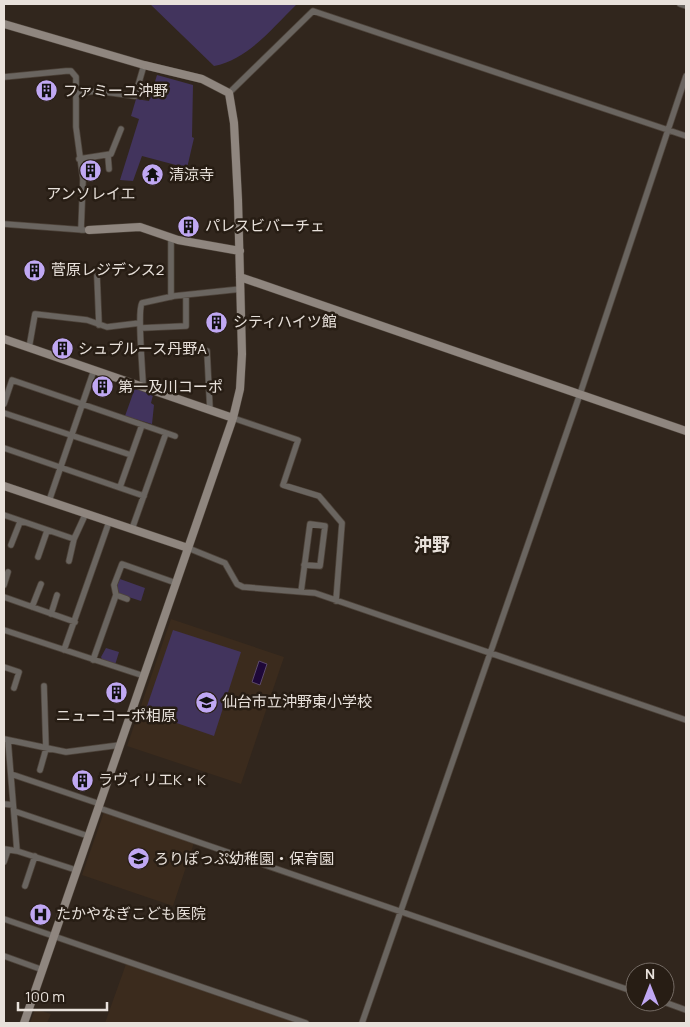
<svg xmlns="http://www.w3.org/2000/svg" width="690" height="1027" font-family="Manrope,'Noto Sans JP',sans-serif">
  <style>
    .built { fill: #3b2b1d }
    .green { fill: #42345d }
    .water { fill: #1e0839; stroke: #5b496a }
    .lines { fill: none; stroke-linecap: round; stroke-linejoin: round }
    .street-casing { stroke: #4e443b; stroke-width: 7 }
    .secondary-casing { stroke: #4e443b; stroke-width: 9 }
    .street { stroke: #6a6560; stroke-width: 5.5 }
    .secondary { stroke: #8f867f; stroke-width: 8 }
    .labels { text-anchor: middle; stroke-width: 5; stroke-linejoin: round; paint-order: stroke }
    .poi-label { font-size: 15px; fill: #e8e1db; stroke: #271d14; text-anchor: start }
    .quarter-label { font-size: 18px; font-weight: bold; fill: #e8e1db; stroke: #271d14 }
  </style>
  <rect width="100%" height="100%" fill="#31261d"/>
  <path class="built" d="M 171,619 L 284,657 L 241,784 L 127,746 Z
    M 104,812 L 194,843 L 173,906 L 82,875 Z
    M 126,964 L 298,1023 L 105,1023 Z
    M 35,1009 L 51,1014 L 47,1023 L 30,1023 Z"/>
  <path class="green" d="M 150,4 L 297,4 C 272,28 249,59 214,66 Z
    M 157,75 L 193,85 L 192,137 L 194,138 L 187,168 L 142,156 L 133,181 L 120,180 L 139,119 L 131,116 L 136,99 L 149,101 Z
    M 135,388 L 153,395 L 151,403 L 154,405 L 152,424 L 125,416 Z
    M 120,579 L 145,588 L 141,601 L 119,594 L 117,586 Z
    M 173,630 L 241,652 L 214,736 L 145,712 Z
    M 106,648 L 119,652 L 115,665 L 103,661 L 101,657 Z"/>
  <path class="water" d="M 259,661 L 267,664 L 260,685 L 252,682 Z"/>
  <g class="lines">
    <defs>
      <path id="street" d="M 680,4 L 686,6
        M 4,77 L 66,71 L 71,71 L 76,77 L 76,127 L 83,179 L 81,230
        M 77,93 L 97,91 L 135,96 L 144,65
        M 229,93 L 313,11 L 686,136
        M 108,156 L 109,169
        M 79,159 L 111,154 L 121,129
        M 4,224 L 84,230
        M 171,237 L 171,297
        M 97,276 L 99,325
        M 141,328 L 186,326 L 186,296
        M 29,348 L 35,314 L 87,320 L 107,327 L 140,323
        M 207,351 L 210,410
        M 143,386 C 143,373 137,311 142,303 L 174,296 L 241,289
        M 4,404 L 12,380 L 175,436
        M 4,413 L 131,455
        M 233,418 L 298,440 L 283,485 L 319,496 L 342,523 L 336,601
        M 4,448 L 144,496
        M 120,487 L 142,425
        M 49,501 L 94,370
        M 4,515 L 74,539
        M 132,529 L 166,433
        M 11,545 L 20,522
        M 188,548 L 225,563 L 237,584 L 243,587 L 315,593 L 686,720
        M 38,557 L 47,531
        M 69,561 L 74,539 L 86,513
        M 4,585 L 8,572
        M 301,592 L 310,524 L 325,526 L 320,566 L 304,565
        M 116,595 L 127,599
        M 4,597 L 75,622
        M 32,607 L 41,584
        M 51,614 L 57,595
        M 4,630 L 144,676
        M 64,650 L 109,522
        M 93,660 L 116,595 L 114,585 L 122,564 L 176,583
        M 4,667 L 19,672 L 14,688
        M 4,739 L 66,752 L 120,745
        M 8,740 L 17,851
        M 40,770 L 46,749 L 44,686
        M 11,774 L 100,804
        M 4,804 L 13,805
        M 99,808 L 635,992
        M 14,811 L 88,836
        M 4,849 L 17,851 L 76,870
        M 4,862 L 8,850
        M 25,886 L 35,856
        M 4,919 L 306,1023
        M 4,956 L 43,970
        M 664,1002 L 686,1010
        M 362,1023 L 580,394 L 686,76"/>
      <path id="secondary" d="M 4,24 L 144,65 L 202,79 L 229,93 L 234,123 L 238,200 L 242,354 L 240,389 L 233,418 L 24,1023
        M 89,230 L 140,227 L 178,240 L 240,251
        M 240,277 L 686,431
        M 4,339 L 233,418
        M 4,486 L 188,548"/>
    </defs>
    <use href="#street" class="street-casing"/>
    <use href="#secondary" class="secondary-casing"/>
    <use href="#street" class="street"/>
    <use href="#secondary" class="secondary"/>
  </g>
  <defs>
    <symbol id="building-disc" viewBox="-11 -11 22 22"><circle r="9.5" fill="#c0a8f3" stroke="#271d14"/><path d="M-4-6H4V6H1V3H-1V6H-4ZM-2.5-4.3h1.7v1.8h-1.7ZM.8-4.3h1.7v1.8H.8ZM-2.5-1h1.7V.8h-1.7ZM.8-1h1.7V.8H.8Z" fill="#111"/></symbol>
    <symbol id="temple-disc" viewBox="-11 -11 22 22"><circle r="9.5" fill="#c0a8f3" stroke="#271d14"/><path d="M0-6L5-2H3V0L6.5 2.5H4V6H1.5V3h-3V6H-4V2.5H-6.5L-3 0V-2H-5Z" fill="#111"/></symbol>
    <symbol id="school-disc" viewBox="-11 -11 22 22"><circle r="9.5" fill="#c0a8f3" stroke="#271d14"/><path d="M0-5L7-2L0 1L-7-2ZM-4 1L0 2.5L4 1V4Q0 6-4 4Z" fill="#111"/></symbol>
    <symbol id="hospital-disc" viewBox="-11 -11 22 22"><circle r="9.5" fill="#c0a8f3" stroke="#271d14"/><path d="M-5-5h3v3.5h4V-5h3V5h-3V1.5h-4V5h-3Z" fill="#111"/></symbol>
  </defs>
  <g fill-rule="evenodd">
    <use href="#building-disc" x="34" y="78" width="25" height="25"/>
    <use href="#building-disc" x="78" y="158" width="25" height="25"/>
    <use href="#temple-disc" x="140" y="162" width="25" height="25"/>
    <use href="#building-disc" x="176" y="214" width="25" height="25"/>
    <use href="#building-disc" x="22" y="258" width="25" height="25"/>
    <use href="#building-disc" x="204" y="310" width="25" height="25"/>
    <use href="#building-disc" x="50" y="336" width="25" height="25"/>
    <use href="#building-disc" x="90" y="374" width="25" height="25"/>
    <use href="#building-disc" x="104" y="680" width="25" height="25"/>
    <use href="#school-disc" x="194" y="690" width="25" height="25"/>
    <use href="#building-disc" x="70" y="768" width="25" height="25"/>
    <use href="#school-disc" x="126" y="846" width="25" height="25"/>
    <use href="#hospital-disc" x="28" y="902" width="25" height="25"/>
  </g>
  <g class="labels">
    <g class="poi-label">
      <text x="63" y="96">ファミーユ沖野</text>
      <text x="169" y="180">清涼寺</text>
      <text x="91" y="199" text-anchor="middle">アンソレイエ</text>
      <text x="205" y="231">パレスビバーチェ</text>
      <text x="51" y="275">菅原レジデンス2</text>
      <text x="233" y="327">シティハイツ館</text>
      <text x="78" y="354">シュプルース丹野A</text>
      <text x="118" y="392">第一及川コーポ</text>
      <text x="222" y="707">仙台市立沖野東小学校</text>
      <text x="116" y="721" text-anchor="middle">ニューコーポ相原</text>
      <text x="98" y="785">ラヴィリエK・K</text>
      <text x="154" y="864">ろりぽっぷ幼稚園・保育園</text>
      <text x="56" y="919">たかやなぎこども医院</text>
    </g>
    <g class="quarter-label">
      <text x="432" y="551">沖野</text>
    </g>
  </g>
  <rect width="690" height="1027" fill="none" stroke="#e8e1db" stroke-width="10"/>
  <g transform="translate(650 987)"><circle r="24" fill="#271d14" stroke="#746b64"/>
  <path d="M0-4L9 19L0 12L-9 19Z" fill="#c0a8f3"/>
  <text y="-8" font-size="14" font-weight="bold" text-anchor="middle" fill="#e8e1db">N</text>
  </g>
  <path d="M18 1002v8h89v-8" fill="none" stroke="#e8e1db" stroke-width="2.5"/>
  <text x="25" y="1002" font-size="15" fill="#e8e1db" stroke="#271d14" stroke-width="4" paint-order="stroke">100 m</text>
</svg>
